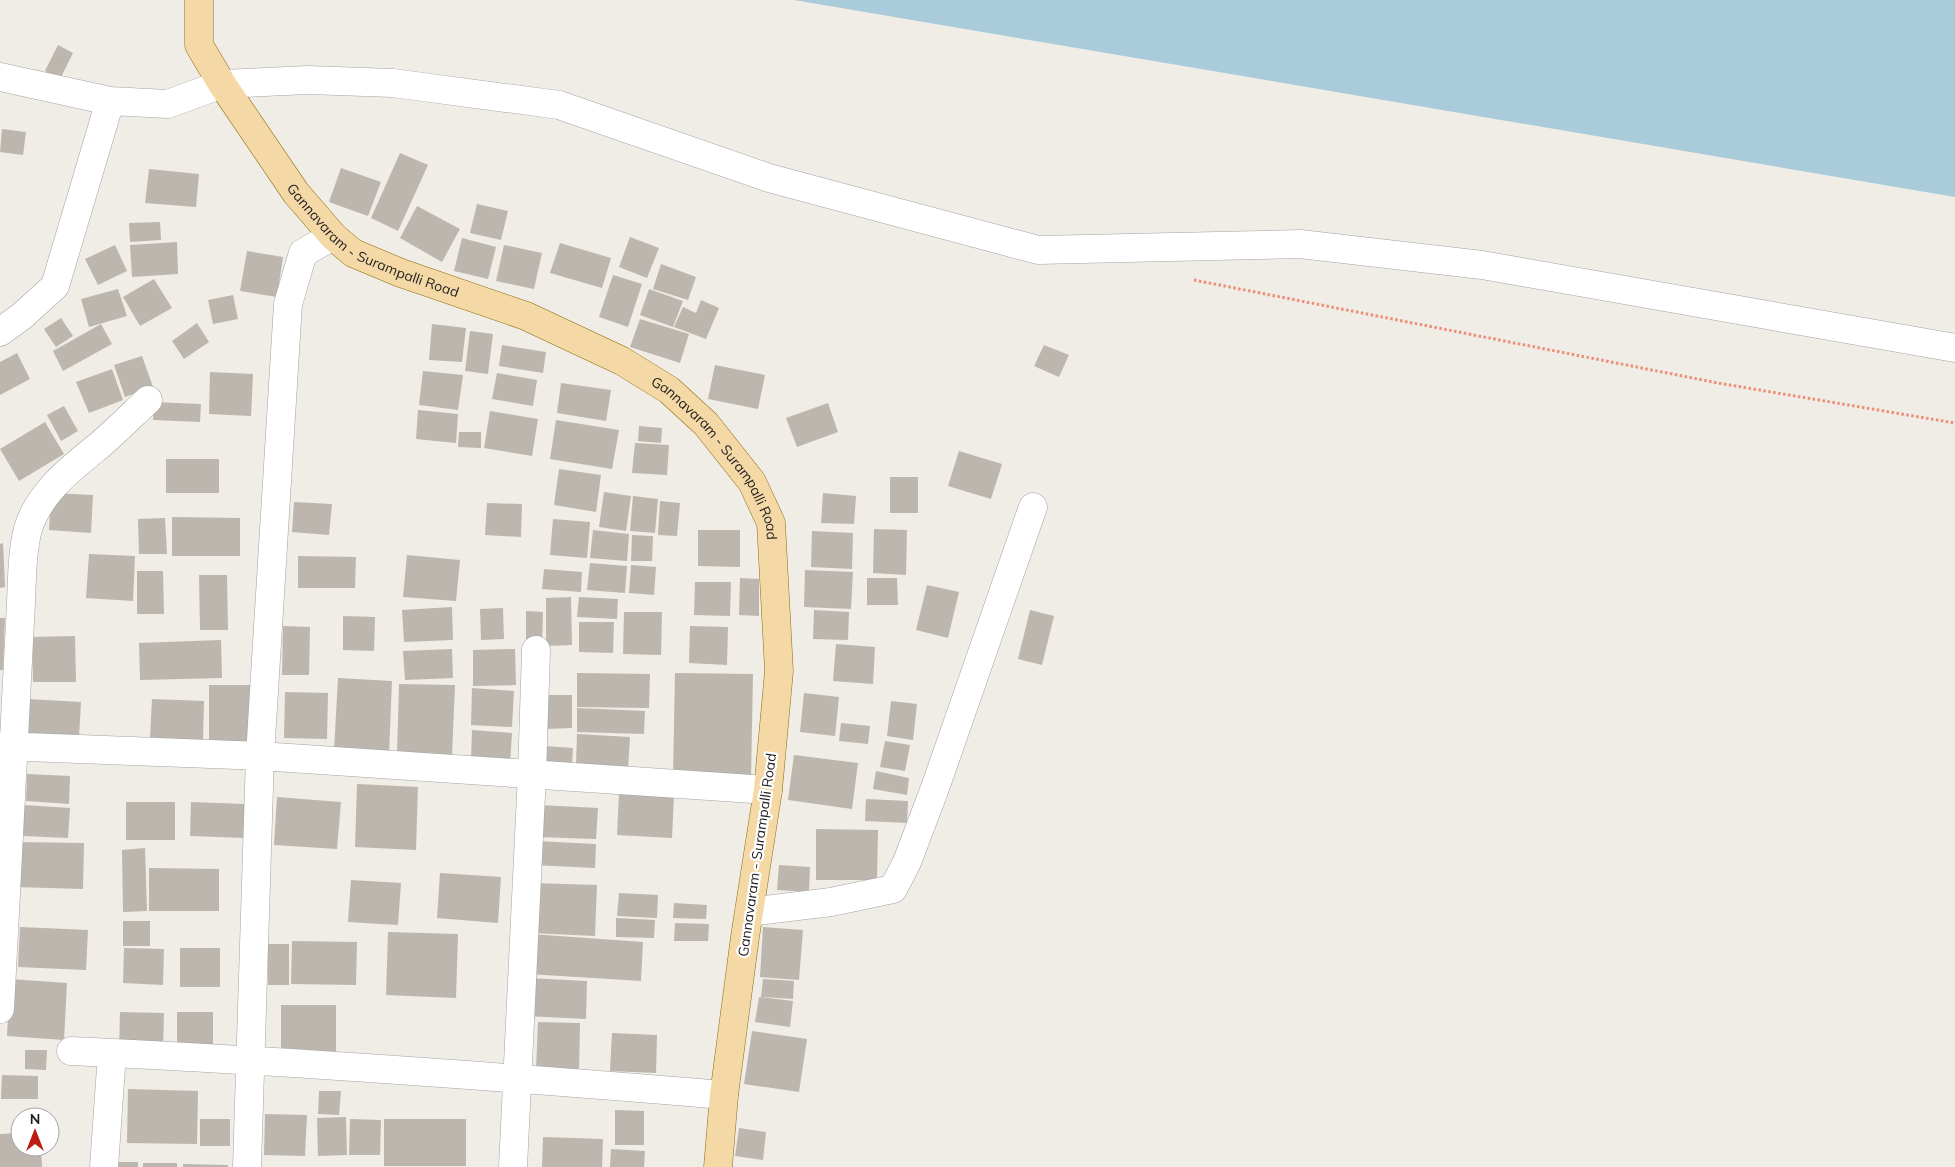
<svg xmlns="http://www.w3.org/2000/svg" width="1955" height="1167" font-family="Mulish,sans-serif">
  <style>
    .water { fill: #aacbd9 }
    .building { fill: #bcb6af }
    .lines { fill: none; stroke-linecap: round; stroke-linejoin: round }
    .minor-casing { stroke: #a3a3a3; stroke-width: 29 }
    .major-casing { stroke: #8d6c0d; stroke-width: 29 }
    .path { stroke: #ee8d78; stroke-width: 3; stroke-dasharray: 2.5 2.5; stroke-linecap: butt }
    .minor { stroke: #fff; stroke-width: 28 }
    .major { stroke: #f4d8a6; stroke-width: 28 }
    .labels { text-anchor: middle; stroke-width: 4.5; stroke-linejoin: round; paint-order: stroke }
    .street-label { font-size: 14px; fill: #1f1f1f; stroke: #fff }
  </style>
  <rect width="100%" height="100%" fill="#efede6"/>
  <path class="water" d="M 794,0 L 1955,0 L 1955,197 Z"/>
  <path class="building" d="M 58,45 L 73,53 L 60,79 L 45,71 Z
    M 2,129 L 26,132 L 23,155 L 0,152 Z
    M 400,153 L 428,165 L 398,231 L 371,218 Z
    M 341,168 L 381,182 L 368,216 L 329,202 Z
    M 149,169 L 199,174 L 196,207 L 145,203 Z
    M 477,204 L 508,211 L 501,240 L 470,233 Z
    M 417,206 L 460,229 L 442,262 L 400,238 Z
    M 160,222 L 161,240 L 130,242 L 129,223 Z
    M 630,237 L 659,248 L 647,278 L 619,267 Z
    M 462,238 L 496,247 L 488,279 L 454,271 Z
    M 177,242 L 178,274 L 132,277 L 130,245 Z
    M 560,243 L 611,258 L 602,288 L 550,273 Z
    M 115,245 L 127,271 L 98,285 L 85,259 Z
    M 504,245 L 542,253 L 534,289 L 496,281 Z
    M 247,251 L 283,257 L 277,297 L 240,291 Z
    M 661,264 L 696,277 L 688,300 L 653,289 Z
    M 613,275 L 642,284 L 628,327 L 599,317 Z
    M 154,279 L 172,308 L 140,326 L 123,297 Z
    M 118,289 L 127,316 L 89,327 L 81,299 Z
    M 649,289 L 683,301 L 673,327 L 640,315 Z
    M 233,295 L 238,319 L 213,324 L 208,300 Z
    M 701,300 L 719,308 L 706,339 L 674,327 L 683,307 L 696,313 Z
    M 61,318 L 73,336 L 56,347 L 44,329 Z
    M 640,319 L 689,334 L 680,363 L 630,347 Z
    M 197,323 L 209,342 L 184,359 L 172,341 Z
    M 101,324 L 112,344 L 63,371 L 53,351 Z
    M 432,324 L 466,328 L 462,362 L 429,360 Z
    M 470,331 L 493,334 L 488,374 L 465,371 Z
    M 502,345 L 546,352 L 543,373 L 499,366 Z
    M 1044,345 L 1069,355 L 1059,377 L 1034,366 Z
    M 17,353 L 30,379 L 0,395 L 0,362 Z
    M 142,356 L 153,387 L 125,397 L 114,365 Z
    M 715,365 L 765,375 L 758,409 L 708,399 Z
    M 112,369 L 123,400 L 89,413 L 76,382 Z
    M 423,371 L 463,375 L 458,410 L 419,405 Z
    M 210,372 L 253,374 L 251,416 L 209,414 Z
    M 497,373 L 537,380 L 533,406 L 492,399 Z
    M 561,383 L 611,390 L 606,421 L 557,413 Z
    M 154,402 L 201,404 L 200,422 L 153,420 Z
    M 828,403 L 838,432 L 797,447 L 786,418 Z
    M 64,406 L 78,431 L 61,441 L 47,415 Z
    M 418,410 L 458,414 L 456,443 L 416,439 Z
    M 490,411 L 538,419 L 532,456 L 484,448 Z
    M 556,420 L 619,430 L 612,469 L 550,459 Z
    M 45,422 L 64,454 L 19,481 L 0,449 Z
    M 639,426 L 662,428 L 661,443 L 638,441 Z
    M 459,432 L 481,432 L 481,448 L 458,447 Z
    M 635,443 L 669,445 L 667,475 L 632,473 Z
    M 959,451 L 1002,464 L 991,499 L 948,486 Z
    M 166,459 L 219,459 L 219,493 L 166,493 Z
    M 559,469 L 601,475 L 596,512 L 554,505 Z
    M 890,477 L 918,477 L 918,513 L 890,513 Z
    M 604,492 L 631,496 L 626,531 L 599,527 Z
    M 51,493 L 93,495 L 91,533 L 49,530 Z
    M 823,493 L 856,496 L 854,524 L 821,523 Z
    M 633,496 L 658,499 L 655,533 L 630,531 Z
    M 660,501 L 680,503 L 677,536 L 658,535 Z
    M 294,502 L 332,504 L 329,535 L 292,532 Z
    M 487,503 L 522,504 L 521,537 L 485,535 Z
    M 172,517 L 240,518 L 240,556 L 172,556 Z
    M 165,518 L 167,554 L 139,554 L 138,519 Z
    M 553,519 L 590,522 L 587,558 L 550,555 Z
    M 874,529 L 907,530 L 906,575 L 873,573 Z
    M 593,530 L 629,534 L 627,561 L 590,558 Z
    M 698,530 L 740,530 L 740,567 L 698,566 Z
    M 812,531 L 853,533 L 852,569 L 811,567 Z
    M 632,535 L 653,536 L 652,561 L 631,561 Z
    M 3,543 L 5,587 L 0,588 L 0,544 Z
    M 89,554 L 135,556 L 133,601 L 86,598 Z
    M 407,555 L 460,560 L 456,601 L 403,597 Z
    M 298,556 L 356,557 L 355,588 L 298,588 Z
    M 590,563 L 627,566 L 625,593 L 587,590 Z
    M 631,565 L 656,567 L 654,595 L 629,593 Z
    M 544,569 L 582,572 L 581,592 L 542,589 Z
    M 805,570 L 853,572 L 851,609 L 804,607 Z
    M 137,571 L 163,571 L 164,614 L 137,614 Z
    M 199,575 L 227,575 L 228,630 L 200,630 Z
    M 740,578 L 759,579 L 759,616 L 739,615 Z
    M 867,578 L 897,578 L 898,605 L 867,605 Z
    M 695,582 L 731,582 L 730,616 L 694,615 Z
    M 927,585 L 959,592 L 948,638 L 916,630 Z
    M 571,597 L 572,645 L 546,646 L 546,598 Z
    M 579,597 L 618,599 L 617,619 L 577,617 Z
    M 452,607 L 453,640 L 404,642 L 402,610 Z
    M 503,608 L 504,639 L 481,640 L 480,609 Z
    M 814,610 L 849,612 L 848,640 L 813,639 Z
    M 1030,610 L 1054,616 L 1042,665 L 1018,659 Z
    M 526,611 L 543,612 L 542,646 L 526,646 Z
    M 624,612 L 662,612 L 661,655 L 623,654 Z
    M 343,616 L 375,617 L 374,651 L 343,650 Z
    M 0,618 L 5,618 L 3,670 L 0,670 Z
    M 579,622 L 614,622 L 613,653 L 579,652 Z
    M 283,626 L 310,627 L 309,675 L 282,675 Z
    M 690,626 L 728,627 L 727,665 L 689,663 Z
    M 75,636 L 76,682 L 33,682 L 32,637 Z
    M 221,640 L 222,678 L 140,680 L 139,643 Z
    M 836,644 L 875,647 L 873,684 L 833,681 Z
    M 452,649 L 453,678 L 405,680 L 403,651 Z
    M 515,649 L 516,685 L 473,686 L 473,650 Z
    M 577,673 L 650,674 L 649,708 L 577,707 Z
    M 675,673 L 753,674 L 751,778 L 673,776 Z
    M 338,678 L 392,681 L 389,753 L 334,750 Z
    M 399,684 L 455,685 L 452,756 L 397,754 Z
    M 209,685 L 254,685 L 254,741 L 209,741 Z
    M 472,688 L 514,691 L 512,727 L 471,725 Z
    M 285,692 L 328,693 L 327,739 L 284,738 Z
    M 804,693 L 839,697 L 835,736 L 800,732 Z
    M 545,695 L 572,695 L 572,728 L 545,729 Z
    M 28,699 L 81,702 L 79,737 L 26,734 Z
    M 152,699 L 204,701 L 203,740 L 150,738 Z
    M 891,701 L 917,704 L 913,740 L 887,736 Z
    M 577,708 L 645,711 L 644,734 L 577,732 Z
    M 841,723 L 870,726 L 868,744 L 839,741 Z
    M 472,730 L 512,733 L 510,763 L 471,761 Z
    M 577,734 L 630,737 L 628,769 L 576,766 Z
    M 885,741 L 910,745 L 905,771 L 880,767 Z
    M 545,746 L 573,748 L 572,765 L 544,764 Z
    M 794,755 L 858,763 L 852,809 L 788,800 Z
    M 876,771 L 909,778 L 907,795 L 873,789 Z
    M 27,774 L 70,776 L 69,804 L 26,801 Z
    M 357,784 L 418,787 L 416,850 L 355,847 Z
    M 619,794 L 674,796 L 672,838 L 617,835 Z
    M 277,797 L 341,802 L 337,849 L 274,845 Z
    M 866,799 L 908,801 L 907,823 L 865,821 Z
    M 126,802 L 175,802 L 175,840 L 126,840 Z
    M 191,802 L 245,804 L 244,838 L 190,836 Z
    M 24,805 L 70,808 L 68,838 L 23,836 Z
    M 539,805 L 598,808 L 596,839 L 537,837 Z
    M 816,829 L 878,830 L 877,880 L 816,880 Z
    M 535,841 L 596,844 L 595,868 L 533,865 Z
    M 16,842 L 84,843 L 83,889 L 15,887 Z
    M 145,848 L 147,911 L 123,912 L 122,850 Z
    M 779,865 L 810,867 L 809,892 L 777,890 Z
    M 149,868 L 219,869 L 219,911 L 149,911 Z
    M 440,873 L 501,877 L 498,923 L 437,918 Z
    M 351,880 L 401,883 L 398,925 L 348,922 Z
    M 533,883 L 597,885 L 595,936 L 532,933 Z
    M 619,893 L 658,895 L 657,918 L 617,916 Z
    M 674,903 L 707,905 L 706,919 L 673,918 Z
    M 616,918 L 655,920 L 654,938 L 616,937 Z
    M 123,921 L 150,921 L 150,946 L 123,946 Z
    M 675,923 L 709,924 L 708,941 L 674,941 Z
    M 20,927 L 88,930 L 86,970 L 18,967 Z
    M 763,927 L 803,930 L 799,980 L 760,977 Z
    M 388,932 L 458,934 L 456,998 L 386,995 Z
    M 530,934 L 643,942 L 641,981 L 528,974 Z
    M 292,941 L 357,942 L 356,985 L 291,984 Z
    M 268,944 L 289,944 L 289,985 L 268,985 Z
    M 124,948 L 164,949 L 163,985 L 123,983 Z
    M 180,948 L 220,948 L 220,987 L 180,987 Z
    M 527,978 L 587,981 L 586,1019 L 525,1016 Z
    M 10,979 L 67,983 L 64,1040 L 7,1036 Z
    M 763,979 L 794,981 L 793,999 L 761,997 Z
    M 759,997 L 793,1001 L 790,1027 L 755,1022 Z
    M 281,1005 L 336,1005 L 336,1053 L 281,1053 Z
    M 120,1012 L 164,1013 L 163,1050 L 119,1049 Z
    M 177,1012 L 213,1012 L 213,1051 L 177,1051 Z
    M 538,1022 L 580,1023 L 579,1072 L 536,1070 Z
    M 752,1031 L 807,1039 L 799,1092 L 744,1084 Z
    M 612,1033 L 657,1035 L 656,1073 L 610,1071 Z
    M 25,1050 L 47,1050 L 46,1070 L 25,1069 Z
    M 2,1075 L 38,1076 L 38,1099 L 1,1099 Z
    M 128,1089 L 198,1091 L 197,1144 L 127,1143 Z
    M 319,1091 L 341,1091 L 339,1115 L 318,1114 Z
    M 615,1110 L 644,1111 L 644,1145 L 615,1145 Z
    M 265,1114 L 307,1115 L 305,1156 L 264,1155 Z
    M 346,1117 L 347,1155 L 318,1156 L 317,1118 Z
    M 200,1119 L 230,1119 L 230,1146 L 200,1146 Z
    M 350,1119 L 381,1120 L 380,1155 L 349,1155 Z
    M 384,1119 L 466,1119 L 466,1166 L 384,1166 Z
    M 739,1128 L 766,1132 L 763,1160 L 735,1156 Z
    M 20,1133 L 20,1147 L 41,1147 L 42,1167 L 0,1167 L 0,1134 Z
    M 543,1137 L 603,1139 L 602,1167 L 542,1167 Z
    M 611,1149 L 645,1151 L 644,1167 L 610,1167 Z
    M 114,1162 L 138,1162 L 138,1167 L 114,1167 Z
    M 143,1163 L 177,1163 L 177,1167 L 143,1167 Z
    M 183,1164 L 228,1165 L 228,1167 L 183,1167 Z"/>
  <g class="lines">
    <defs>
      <path id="minor" d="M 0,77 L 110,101 L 168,104 L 222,84 L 308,80 L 393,83 L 559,105 L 769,178 L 1038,250 L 1300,244 L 1482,265 L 1955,348
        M 0,332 L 22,316 L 55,286 L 110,101
        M 0,746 L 260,756 L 768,790
        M 749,912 L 831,902 L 893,889 L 907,862 L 935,788 L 1033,507
        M 0,1009 L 21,603 C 22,580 22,544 30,523 C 43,489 73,467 101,444 C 117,430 132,415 148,400
        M 71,1051 C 289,1061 506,1077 724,1095
        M 104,1167 L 112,1053
        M 247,1167 L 260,756 L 288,304 L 303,253 L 333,236
        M 513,1167 L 532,774 L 536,650"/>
      <g id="major">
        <path id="s1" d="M 199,0 L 199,45 L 222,84 L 296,193 L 333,236 L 353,253 L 401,273 L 526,316 L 622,361 L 669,390 L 706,424 L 752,482 L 771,523 L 779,671 L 768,790 L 745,937 L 724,1095 L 718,1167"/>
      </g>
    </defs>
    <use href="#minor" class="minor-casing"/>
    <use href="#major" class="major-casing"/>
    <path class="path" d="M 1194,280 L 1718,383 L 1955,423"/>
    <use href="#minor" class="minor"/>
    <use href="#major" class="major"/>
  </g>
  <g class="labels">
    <g class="street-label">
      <text dy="5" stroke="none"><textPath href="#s1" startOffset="315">Gannavaram - Surampalli Road</textPath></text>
      <text dy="5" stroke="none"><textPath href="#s1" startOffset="734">Gannavaram - Surampalli Road</textPath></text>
      <text transform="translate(757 855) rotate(-82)" y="5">Gannavaram - Surampalli Road</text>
    </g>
  </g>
  <g transform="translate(35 1132)"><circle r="24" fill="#ffffff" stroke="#a5a5a5"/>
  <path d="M0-4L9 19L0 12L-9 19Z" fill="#bc1e12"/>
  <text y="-8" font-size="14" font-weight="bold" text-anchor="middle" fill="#1f1f1f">N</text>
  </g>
</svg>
